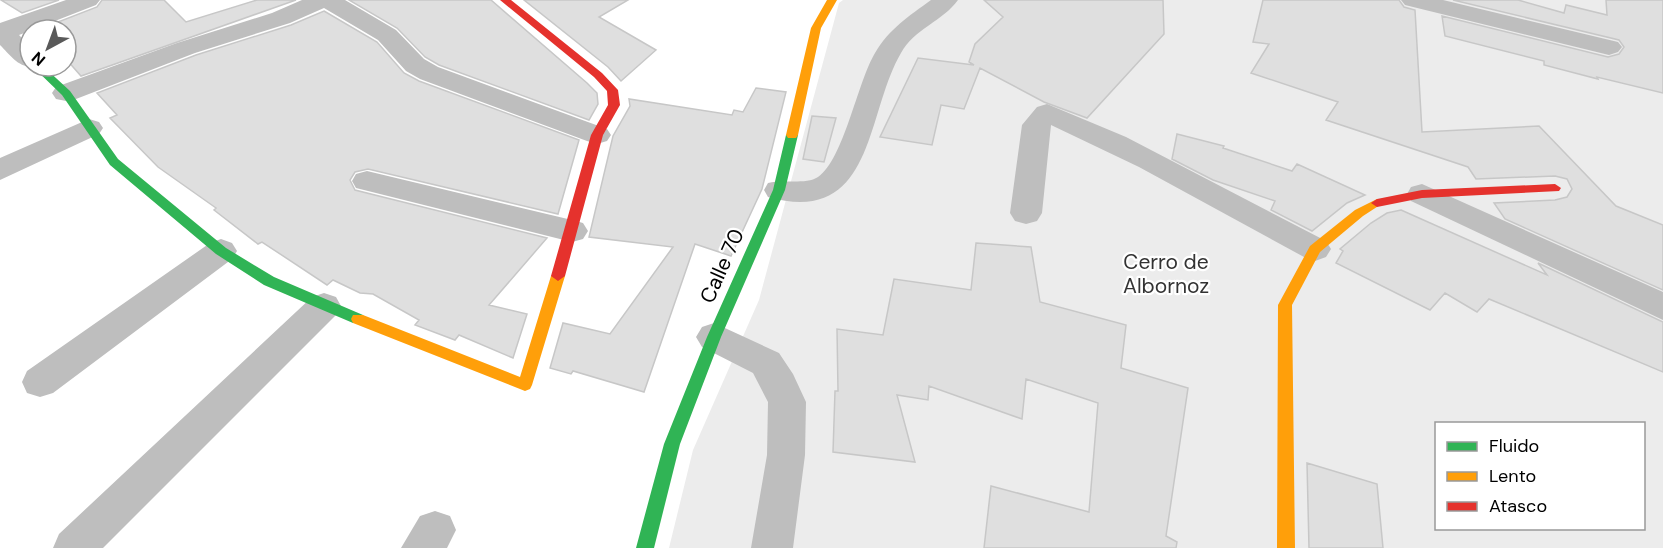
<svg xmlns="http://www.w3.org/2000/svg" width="1663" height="548" font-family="'DM Sans',sans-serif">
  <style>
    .green { fill: #ececec; fill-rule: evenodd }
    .building { fill: #dfdfdf; stroke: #c7c7c7; stroke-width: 1.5 }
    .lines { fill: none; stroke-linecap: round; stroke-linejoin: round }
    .street { fill: #bebebe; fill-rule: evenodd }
    .fast { fill: #30b455; fill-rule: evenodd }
    .slow { fill: #ff9f0a; fill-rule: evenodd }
    .jam { fill: #e5322d; fill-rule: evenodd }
    .labels { text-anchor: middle; stroke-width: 4.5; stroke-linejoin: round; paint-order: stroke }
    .park-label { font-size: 21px; fill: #333; stroke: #fff }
    .street-label { font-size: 21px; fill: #000; stroke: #fff }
  </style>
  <rect width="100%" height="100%" fill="#fff"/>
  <path class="green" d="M 843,0 L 1663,0 L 1663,548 L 669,548 L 693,450 L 759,300 L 839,3 ZM 1436,424 L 1644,424 L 1644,528 L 1436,528 Z"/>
  <path class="building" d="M 1,0 L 59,0 L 22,13 Z
    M 102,0 L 164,0 L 186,22 L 257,0 L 296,0 L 81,76 L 66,59 L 66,30 L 40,29 L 97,7 Z
    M 349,0 L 491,0 L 587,83 L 597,93 L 598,104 L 589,120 L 439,65 L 425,57 L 397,28 Z
    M 524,0 L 628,0 L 599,17 L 656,50 L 621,81 L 608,67 Z
    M 984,0 L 1163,0 L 1164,34 L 1087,118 L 1044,102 L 980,68 L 964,109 L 941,105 L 932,145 L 880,137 L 918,58 L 974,65 L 969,62 L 975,44 L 1003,17 Z
    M 1263,0 L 1399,0 L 1404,7 L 1415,10 L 1422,132 L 1539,126 L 1616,206 L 1663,225 L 1663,290 L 1505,219 L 1494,203 L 1555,200 L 1567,197 L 1572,189 L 1567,179 L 1555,176 L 1476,179 L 1468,167 L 1326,120 L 1338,102 L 1251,73 L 1269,44 L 1253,42 Z
    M 1453,0 L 1518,0 L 1564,13 L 1566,5 L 1607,15 L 1606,0 L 1663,0 L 1663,93 L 1597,77 L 1598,79 L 1544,65 L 1544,61 L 1445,36 L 1442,16 L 1608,57 L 1619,54 L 1624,47 L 1619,40 Z
    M 324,11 L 377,42 L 404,73 L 419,81 L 579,140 L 558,214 L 368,169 L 355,172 L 350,180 L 355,190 L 547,238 L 489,305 L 527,314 L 513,358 L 459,335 L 455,340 L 415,325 L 419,320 L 373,294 L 360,293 L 333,280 L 327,285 L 262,242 L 258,244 L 214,210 L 216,208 L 158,167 L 110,118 L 117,115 L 97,93 L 196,55 L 291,25 Z
    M 756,88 L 786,92 L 762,189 L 731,256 L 695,244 L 644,392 L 573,371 L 571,374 L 550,368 L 563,323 L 610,334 L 673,247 L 589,237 L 613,136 L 630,106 L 629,99 L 732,115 L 734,110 L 743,112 Z
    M 812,116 L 836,118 L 824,162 L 803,159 Z
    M 1177,134 L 1224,146 L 1223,148 L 1292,171 L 1297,164 L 1365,195 L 1347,203 L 1312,231 L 1271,210 L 1275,201 L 1213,180 L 1172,159 Z
    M 1401,210 L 1547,275 L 1538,263 L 1663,322 L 1663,372 L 1489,299 L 1477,312 L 1445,293 L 1430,310 L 1336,263 L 1343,251 L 1340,249 L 1371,223 L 1387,213 Z
    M 976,243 L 1031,247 L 1040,302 L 1126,325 L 1121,368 L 1188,388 L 1166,536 L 1177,542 L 1176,548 L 984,548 L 991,486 L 1089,512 L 1098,403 L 1026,379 L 1022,419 L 929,386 L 928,400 L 897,395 L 915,462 L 833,452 L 835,391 L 838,391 L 837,329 L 883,335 L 894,279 L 971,290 Z
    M 1307,463 L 1377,484 L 1383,548 L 1309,548 Z"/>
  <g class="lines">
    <path class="street" d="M 66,0 L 100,0 L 96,5 L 19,35 L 30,46 L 30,66 L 37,66 C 20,70 11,56 0,45 L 0,23 Z
      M 302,0 L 345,0 L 396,30 L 424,59 L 438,67 L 607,129 L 611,135 L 607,141 L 597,144 L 587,141 L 420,79 L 406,71 L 378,40 L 324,8 L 290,23 L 195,53 L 76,99 L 66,101 L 56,99 L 52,93 L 56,87 L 177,43 L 272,13 Z
      M 931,0 L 958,0 C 943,21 914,29 901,53 C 865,114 875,227 768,197 L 764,190 L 768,183 C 782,179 806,185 818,177 C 844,159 857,83 875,53 C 889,29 909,16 931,0 Z
      M 1401,0 L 1443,0 L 1618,42 L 1622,47 L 1618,52 L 1609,55 L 1405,5 Z
      M 1047,104 L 1126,137 L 1326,241 L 1331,249 L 1326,257 L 1315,261 L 1304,257 L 1139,167 L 1051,125 L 1042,213 L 1037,221 L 1026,224 L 1015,221 L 1010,213 L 1022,125 L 1037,107 Z
      M 89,119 L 99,122 L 103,128 L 99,134 L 0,180 L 0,158 Z
      M 367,171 L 572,220 L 583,223 L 588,231 L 583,239 L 572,242 L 356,188 L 352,181 L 356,174 Z
      M 1422,184 L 1663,292 L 1663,320 L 1411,201 L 1407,194 L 1411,187 Z
      M 221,239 L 232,243 L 237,251 L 232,259 L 53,393 L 40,397 L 27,393 L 22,382 L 27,371 L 210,243 Z
      M 324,293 L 336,297 L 341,306 L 336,315 L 103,548 L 53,548 L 59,534 L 312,297 Z
      M 714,323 L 779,353 L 793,374 L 806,402 L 805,455 L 793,548 L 751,548 L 767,455 L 768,402 L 753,373 L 702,347 L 696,337 L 702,327 Z
      M 435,511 L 450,516 L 456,530 L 447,548 L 401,548 L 420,516 Z"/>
    <path class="fast" d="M 32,66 L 43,66 L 70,91 L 118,159 L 226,248 L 274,277 L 363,315 L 365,319 L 363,323 L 353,323 L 264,285 L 216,254 L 110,165 L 62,95 Z
      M 792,131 L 798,135 L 785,190 L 721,337 L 680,444 L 654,548 L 636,548 L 664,444 L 707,337 L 773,190 L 786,135 Z"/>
    <path class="slow" d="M 827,0 L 837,0 L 821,28 L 798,135 L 796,138 L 788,138 L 786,135 L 811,28 Z
      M 1377,199 L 1381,200 L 1383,203 L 1363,216 L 1320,252 L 1292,305 L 1295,548 L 1277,548 L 1278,305 L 1310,246 L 1355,210 Z
      M 558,271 L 565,276 L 532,385 L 530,389 L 525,391 L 353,323 L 351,319 L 353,315 L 363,315 L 520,377 L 551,276 Z"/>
    <path class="jam" d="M 500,0 L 511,0 L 602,73 L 618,90 L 620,105 L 603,135 L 565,276 L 558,281 L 551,276 L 591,135 L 608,105 L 607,91 L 594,77 Z
      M 1555,184 L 1561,188 L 1559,191 L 1422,198 L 1377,207 L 1371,203 L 1377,199 L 1422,190 Z"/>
  </g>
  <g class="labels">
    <g class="park-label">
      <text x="1166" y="269">Cerro de<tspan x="1166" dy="24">Albornoz</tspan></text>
    </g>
    <g class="street-label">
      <text transform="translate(722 266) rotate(-66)" y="7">Calle 70</text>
    </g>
  </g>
  <rect x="1435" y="422" width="210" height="108" fill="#ffffff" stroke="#999999" stroke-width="1.5"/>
  <rect x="1447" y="442" width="30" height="9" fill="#30b455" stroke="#999999" stroke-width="1.5"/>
  <text x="1489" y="452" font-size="18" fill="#000000">Fluido</text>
  <rect x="1447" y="472" width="30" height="9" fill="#ff9f0a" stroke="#999999" stroke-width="1.5"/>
  <text x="1489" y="482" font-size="18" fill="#000000">Lento</text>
  <rect x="1447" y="502" width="30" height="9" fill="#e5322d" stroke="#999999" stroke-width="1.5"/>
  <text x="1489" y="512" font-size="18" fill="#000000">Atasco</text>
  <g transform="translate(48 48) rotate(221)"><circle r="28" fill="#ffffff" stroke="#999999" stroke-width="1.5"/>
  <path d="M0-4.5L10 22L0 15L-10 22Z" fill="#595959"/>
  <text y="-9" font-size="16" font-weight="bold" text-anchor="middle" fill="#000000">N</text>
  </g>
</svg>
